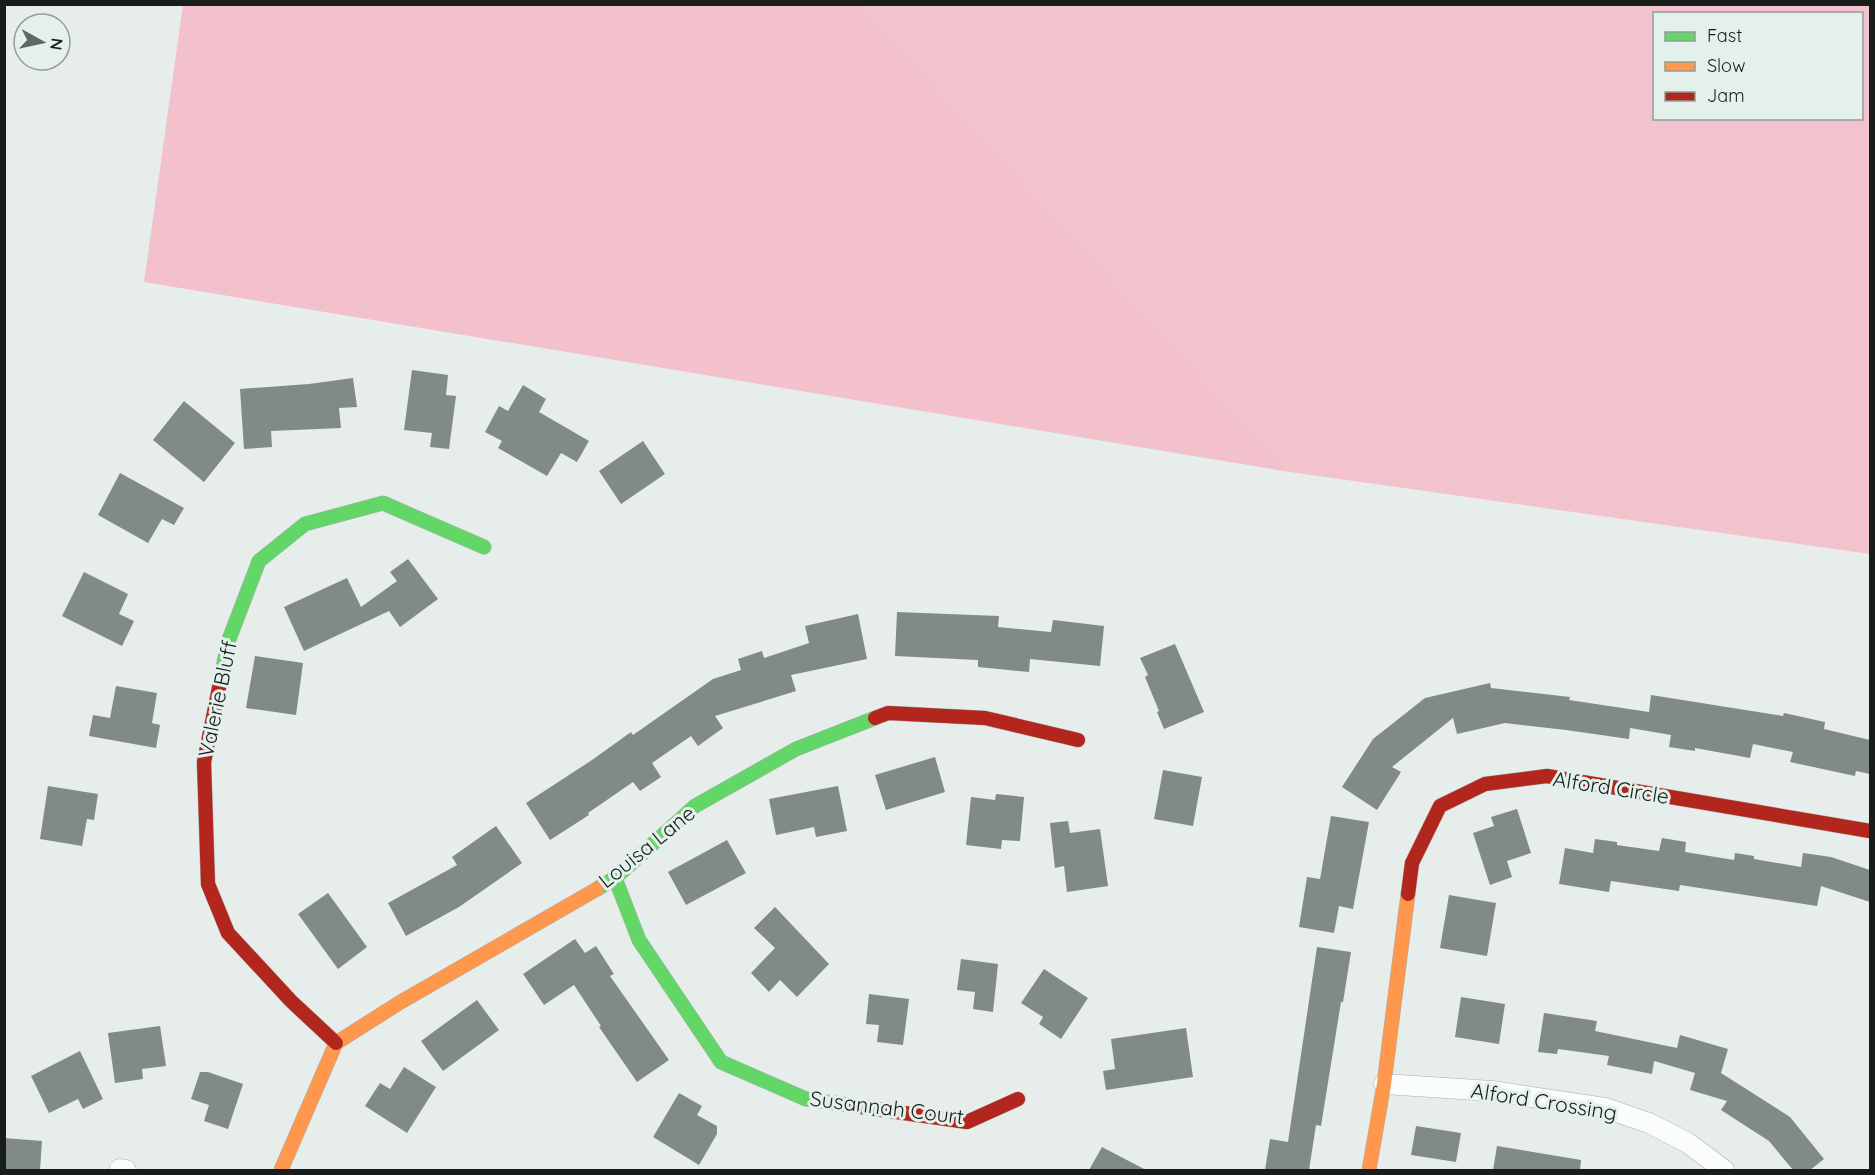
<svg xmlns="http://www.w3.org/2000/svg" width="1875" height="1175" font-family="Quicksand,sans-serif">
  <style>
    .green { fill: #f3c3cd; fill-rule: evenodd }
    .forest { fill: #f2c1cc }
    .building { fill: #808b88 }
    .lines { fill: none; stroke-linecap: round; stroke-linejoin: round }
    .street-casing { stroke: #a9aeac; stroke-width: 21 }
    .fast-casing { stroke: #a9aeac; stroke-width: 15 }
    .slow-casing { stroke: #a9aeac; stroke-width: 15 }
    .jam-casing { stroke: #a9aeac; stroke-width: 15 }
    .street { stroke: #fbfcfc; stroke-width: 20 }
    .fast { stroke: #63d668; stroke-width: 14 }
    .slow { stroke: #ff974d; stroke-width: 14 }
    .jam { stroke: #b3261e; stroke-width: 14 }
    .labels { text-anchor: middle; stroke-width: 6; stroke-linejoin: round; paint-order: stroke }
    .street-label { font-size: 21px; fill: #181d1c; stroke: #e3f0ec }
  </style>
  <rect width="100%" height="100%" fill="#e6edeb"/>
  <path class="green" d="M 862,5 L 1870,5 L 1870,554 L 1290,472 ZM 1654,14 L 1862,14 L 1862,118 L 1654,118 Z"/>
  <path class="forest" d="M 183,5 L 862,5 L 1290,472 L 144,282 Z"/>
  <path class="building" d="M 412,370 L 448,375 L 446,395 L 456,396 L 449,449 L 430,447 L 432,433 L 404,430 Z
    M 353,378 L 357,407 L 339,408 L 341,428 L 271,431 L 272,447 L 244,449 L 240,389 L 309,384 Z
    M 523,385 L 546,399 L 539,412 L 589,441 L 577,462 L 561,453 L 547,476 L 498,448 L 502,441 L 485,432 L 499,406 L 508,411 Z
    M 184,401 L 235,443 L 204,482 L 153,440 Z
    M 643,441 L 665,474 L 621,504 L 599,471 Z
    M 120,473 L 184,508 L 174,525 L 162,519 L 148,543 L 98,515 Z
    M 408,559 L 438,599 L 400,627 L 389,611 L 304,651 L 284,607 L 347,578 L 361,607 L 397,581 L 390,572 Z
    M 84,572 L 128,594 L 119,614 L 134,621 L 122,646 L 62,616 Z
    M 897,612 L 999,616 L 998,627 L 1051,632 L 1053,620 L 1104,626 L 1100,666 L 1030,659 L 1029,672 L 978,667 L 978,660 L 895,656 Z
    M 858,614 L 867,659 L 791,675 L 796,691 L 715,716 L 723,728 L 698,746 L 691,736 L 652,763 L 661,777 L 640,791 L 633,782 L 588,813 L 589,815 L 550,840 L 526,803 L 592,760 L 631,732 L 633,735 L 713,679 L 741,670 L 738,659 L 762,651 L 764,658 L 809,643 L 805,626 Z
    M 1175,644 L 1204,712 L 1164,729 L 1157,712 L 1159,711 L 1145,677 L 1148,675 L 1140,658 Z
    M 255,656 L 303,663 L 296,715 L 246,708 Z
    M 1490,683 L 1491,688 L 1570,697 L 1569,700 L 1649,712 L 1651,695 L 1783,716 L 1784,713 L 1825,722 L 1824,729 L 1870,740 L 1870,774 L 1856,771 L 1855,776 L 1790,762 L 1793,752 L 1753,744 L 1750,758 L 1695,748 L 1695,751 L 1669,747 L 1671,735 L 1630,728 L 1629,739 L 1566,730 L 1505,723 L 1457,734 L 1453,718 L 1392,767 L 1401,772 L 1377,810 L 1342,787 L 1373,739 L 1425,698 Z
    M 116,686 L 157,693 L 152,723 L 160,725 L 156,748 L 89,736 L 93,715 L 110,718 Z
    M 935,757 L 945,792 L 886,810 L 875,775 Z
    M 1163,770 L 1202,777 L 1193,826 L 1154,819 Z
    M 48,786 L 98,794 L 94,820 L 87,819 L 82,846 L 40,839 Z
    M 838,786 L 847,831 L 816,837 L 814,827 L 776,835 L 769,799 Z
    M 996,794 L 1024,797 L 1020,841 L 1002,840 L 1001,849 L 966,845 L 971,797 L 995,800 Z
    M 1517,809 L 1531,853 L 1507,861 L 1512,877 L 1490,885 L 1473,833 L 1494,826 L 1491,817 Z
    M 1331,816 L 1369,822 L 1353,909 L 1339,906 L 1334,933 L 1299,927 L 1307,877 L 1320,879 Z
    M 1068,821 L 1070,833 L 1100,829 L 1108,886 L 1067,892 L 1064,866 L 1055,868 L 1050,823 Z
    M 496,826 L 522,863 L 459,907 L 406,936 L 388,903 L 457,865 L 452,857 Z
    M 1662,838 L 1686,842 L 1685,852 L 1734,860 L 1735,853 L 1754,856 L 1754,859 L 1801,867 L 1803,853 L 1831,857 L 1870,870 L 1870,902 L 1821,886 L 1817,906 L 1680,885 L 1679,891 L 1611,881 L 1609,892 L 1559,884 L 1565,848 L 1593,853 L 1595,839 L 1617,842 L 1617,845 L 1659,851 Z
    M 727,840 L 746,873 L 686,905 L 668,872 Z
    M 328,893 L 367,947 L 338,969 L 298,914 Z
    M 1449,895 L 1496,903 L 1487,956 L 1440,948 Z
    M 775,907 L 829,964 L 797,997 L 780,980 L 769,992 L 751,973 L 775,948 L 754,928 Z
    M 575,939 L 585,953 L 596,946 L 614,974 L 610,976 L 669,1060 L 637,1082 L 599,1027 L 601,1026 L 574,985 L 544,1005 L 523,974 Z
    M 1317,947 L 1351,952 L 1343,1002 L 1341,1002 L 1321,1126 L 1316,1125 L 1309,1170 L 1265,1170 L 1270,1139 L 1288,1142 Z
    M 961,959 L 998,964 L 993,1012 L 973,1009 L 975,992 L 957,990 Z
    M 1044,969 L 1088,998 L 1061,1039 L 1039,1024 L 1043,1017 L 1021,1003 Z
    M 869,994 L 909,999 L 903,1045 L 877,1042 L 879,1025 L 866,1024 Z
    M 1461,997 L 1505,1004 L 1499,1044 L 1455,1037 Z
    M 477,1000 L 499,1030 L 443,1071 L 421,1041 Z
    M 1544,1013 L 1597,1021 L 1595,1031 L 1677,1048 L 1680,1035 L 1728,1049 L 1721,1073 L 1790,1117 L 1824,1159 L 1810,1170 L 1793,1170 L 1769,1141 L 1721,1110 L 1727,1101 L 1690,1090 L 1695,1073 L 1654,1061 L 1652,1074 L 1607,1065 L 1609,1056 L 1558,1049 L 1557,1054 L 1538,1052 Z
    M 160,1026 L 166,1066 L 142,1069 L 143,1079 L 115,1083 L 108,1033 Z
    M 1186,1028 L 1193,1077 L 1106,1090 L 1103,1071 L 1115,1069 L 1111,1039 Z
    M 80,1051 L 103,1099 L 83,1109 L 78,1099 L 49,1113 L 31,1076 Z
    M 404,1067 L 436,1087 L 407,1133 L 365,1106 L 380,1083 L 390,1089 Z
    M 200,1072 L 208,1072 L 243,1084 L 228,1129 L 204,1121 L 209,1105 L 191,1099 Z
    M 679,1093 L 702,1106 L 697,1115 L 717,1126 L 717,1134 L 699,1165 L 653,1137 Z
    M 1416,1126 L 1461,1133 L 1456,1162 L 1411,1155 Z
    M 4,1138 L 42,1141 L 40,1170 L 4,1170 Z
    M 1497,1146 L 1581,1160 L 1580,1170 L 1493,1170 Z
    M 1102,1147 L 1146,1170 L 1089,1170 Z"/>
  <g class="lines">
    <defs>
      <path id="street" d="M 1384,1084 L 1492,1091 L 1605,1108 L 1649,1123 L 1688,1143 L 1724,1170
        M 120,1169 L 126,1170"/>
      <path id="fast" d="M 222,673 L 228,642 L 259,561 L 305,524 L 383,503 L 484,547
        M 615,878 L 639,940 L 721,1062 L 806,1099 L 848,1105
        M 597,889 L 615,878 L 695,806 L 796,749 L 875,718"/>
      <path id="slow" d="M 281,1170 L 336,1043 L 399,1003 L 597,889
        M 1369,1170 L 1384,1084 L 1408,894"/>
      <path id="jam" d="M 222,673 L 204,762 L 208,884 L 228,933 L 291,1001 L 336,1043
        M 875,718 L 888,713 L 985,718 L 1078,740
        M 1408,894 L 1412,863 L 1440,806 L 1485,784 L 1547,776 L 1870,831
        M 848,1105 L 967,1122 L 1018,1099"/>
    </defs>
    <use href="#street" class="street-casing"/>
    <use href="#fast" class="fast-casing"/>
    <use href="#slow" class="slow-casing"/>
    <use href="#jam" class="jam-casing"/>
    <use href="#street" class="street"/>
    <use href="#fast" class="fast"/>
    <use href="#slow" class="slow"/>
    <use href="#jam" class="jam"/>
  </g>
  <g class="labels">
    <g class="street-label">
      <text transform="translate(218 699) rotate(-78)" y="7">Valerie Bluff</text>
      <text transform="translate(1611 788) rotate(9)" y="7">Alford Circle</text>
      <text transform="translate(647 847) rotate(-39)" y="7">Louisa Lane</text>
      <text transform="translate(1544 1102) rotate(9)" y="7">Alford Crossing</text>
      <text transform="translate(887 1108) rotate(7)" y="7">Susannah Court</text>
    </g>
  </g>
  <rect width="1875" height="1175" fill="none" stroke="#181d1c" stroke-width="12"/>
  <rect x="1653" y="12" width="210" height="108" fill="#e3f0ec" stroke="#929c99" stroke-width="1.5"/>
  <rect x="1665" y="32" width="30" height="9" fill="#63d668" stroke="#929c99" stroke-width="1.5"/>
  <text x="1707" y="42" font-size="18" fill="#181d1c">Fast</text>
  <rect x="1665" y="62" width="30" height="9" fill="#ff974d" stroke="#929c99" stroke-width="1.5"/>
  <text x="1707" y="72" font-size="18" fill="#181d1c">Slow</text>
  <rect x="1665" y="92" width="30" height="9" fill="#b3261e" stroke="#929c99" stroke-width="1.5"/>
  <text x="1707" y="102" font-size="18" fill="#181d1c">Jam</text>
  <g transform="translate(42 42) rotate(98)"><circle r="28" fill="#e3f0ec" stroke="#929c99" stroke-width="1.5"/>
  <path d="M0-4.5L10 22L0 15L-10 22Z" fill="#606664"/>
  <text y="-9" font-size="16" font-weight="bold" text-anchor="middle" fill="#181d1c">N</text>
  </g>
</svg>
